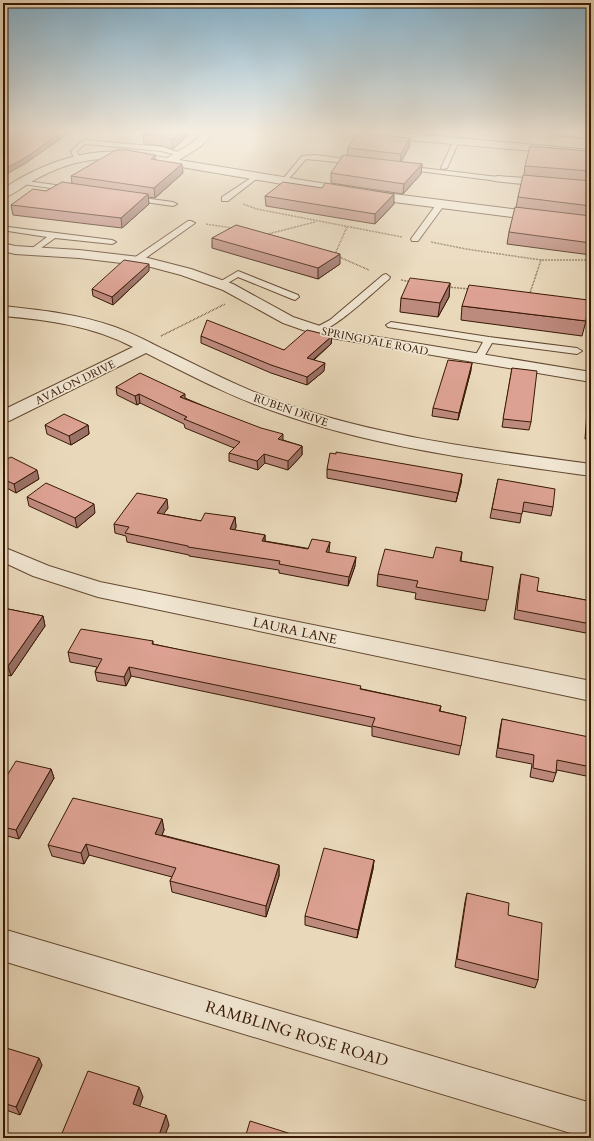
<svg xmlns="http://www.w3.org/2000/svg" width="594" height="1141" font-family="Cardo,serif">
  <style>
    .lines { fill: none; stroke-linecap: round; stroke-linejoin: round }
    .lane-casing { stroke: #644932; stroke-width: 2 }
    .street-casing { stroke: #644932; stroke-width: 2 }
    .secondary-casing { stroke: #381905; stroke-width: 2 }
    .path { stroke: #381905; stroke-width: 1.5; stroke-dasharray: 0.5 1; stroke-linecap: butt }
    .lane { fill: #f1e6d2; fill-rule: evenodd }
    .street { fill: #f1e6d2; fill-rule: evenodd }
    .secondary { fill: #f1e6d2; fill-rule: evenodd }
    .wall { fill: #bd8a7e; stroke: #381905 }
    .shaded-wall { fill: #9a7166; stroke: #381905 }
    .building { fill: #dca192; stroke: #381905 }
    .labels { text-anchor: middle; stroke-width: 3.5; stroke-linejoin: round; paint-order: stroke }
    .far-street-label { font-size: 11px; fill: #381905; stroke: #f1e6d2 }
    .street-label { font-size: 13px; fill: #381905; stroke: #f1e6d2 }
    .near-street-label { font-size: 16px; fill: #381905; stroke: #f1e6d2 }
  </style>
  <rect width="100%" height="100%" fill="#e9d8ba"/>
  <filter id="stains"><feTurbulence type="fractalNoise" baseFrequency=".005" numOctaves="4"/><feColorMatrix values="0 0 0 0 .2 0 0 0 0 .09 0 0 0 0 .02 0 0 0 .5 -.17"/></filter>
  <radialGradient id="worn" r=".72"><stop offset=".6" stop-color="#630" stop-opacity="0"/><stop offset="1" stop-color="#630" stop-opacity=".3"/></radialGradient>
  <g class="lines">
    <defs>
      <path id="lane" d="M 84,140 L 163,147 L 183,154 L 180,156 L 162,151 L 85,144 L 77,151 L 80,159 L 75,160 L 71,151 Z
        M 454,140 L 459,141 L 447,168 L 442,169 L 441,168 Z
        M 315,155 L 356,160 L 359,162 L 356,164 L 306,159 L 286,182 L 282,182 L 282,180 L 302,156 Z
        M 405,166 L 498,177 L 501,179 L 498,181 L 403,169 L 403,167 Z
        M 254,176 L 259,177 L 228,201 L 222,201 L 222,197 Z
        M 19,180 L 70,187 L 74,189 L 70,191 L 17,183 L 16,182 Z
        M 128,196 L 173,202 L 177,204 L 173,206 L 131,200 L 128,200 Z
        M 438,202 L 441,202 L 445,204 L 418,241 L 412,241 L 411,239 Z
        M 188,221 L 191,221 L 195,223 L 140,262 L 134,262 L 134,258 Z
        M 8,227 L 112,240 L 116,242 L 112,244 L 55,238 L 34,253 L 31,253 L 31,249 L 47,237 L 8,231 Z
        M 238,271 L 298,295 L 299,297 L 295,300 L 292,299 L 238,277 L 223,286 L 217,286 L 216,284 Z
        M 386,274 L 390,277 L 389,279 C 377,289 329,335 315,332 L 313,330 L 315,328 L 330,320 L 383,275 Z
        M 391,322 L 489,337 L 577,348 L 582,351 L 577,354 L 492,343 L 481,362 L 478,363 L 473,360 L 483,342 L 388,327 L 386,325 Z"/>
      <path id="street" d="M 204,132 L 215,132 L 200,147 L 179,160 L 370,191 L 591,219 L 591,227 L 370,199 L 128,158 C 92,158 71,161 38,178 C 27,183 14,195 3,198 L 3,189 C 40,164 83,149 127,152 C 140,153 154,156 167,158 L 192,143 Z
        M 347,132 L 392,132 L 591,150 L 591,156 L 352,135 Z
        M 498,176 L 591,183 L 591,191 L 494,181 L 492,179 L 494,177 Z
        M 3,243 L 15,246 L 79,250 L 148,258 L 191,269 L 233,284 L 293,317 L 329,329 L 591,372 L 591,382 L 320,336 L 283,323 L 223,290 L 181,275 L 147,266 L 79,258 L 15,254 L 3,251 Z
        M 3,306 C 41,310 79,314 115,327 C 132,333 149,342 165,350 C 205,369 244,390 286,404 C 384,438 489,450 591,464 L 591,476 C 484,461 375,448 273,411 C 229,396 188,374 146,353 L 9,421 L 3,422 L 3,410 L 133,347 C 92,326 49,320 3,316 Z
        M 3,547 L 49,566 L 100,582 L 591,681 L 591,701 L 98,597 L 33,576 L 3,562 Z
        M 3,929 L 591,1103 L 591,1138 L 587,1138 L 3,961 Z"/>
      <path id="secondary" d="M 546,132 L 591,132 L 591,138 L 551,135 Z"/>
    </defs>
    <use href="#lane" class="lane-casing"/>
    <use href="#street" class="street-casing"/>
    <use href="#secondary" class="secondary-casing"/>
    <path class="path" d="M 243,204 L 257,209 L 402,237
      M 206,224 L 232,228
      M 268,234 L 315,222
      M 431,242 L 466,249 L 541,260 L 591,260
      M 335,254 L 347,227
      M 337,256 L 369,270
      M 401,280 L 412,282
      M 448,287 L 469,289
      M 529,296 L 541,260
      M 585,306 L 591,306
      M 161,336 L 225,304"/>
    <use href="#lane" class="lane"/>
    <use href="#street" class="street"/>
    <use href="#secondary" class="secondary"/>
  </g>
  <path class="wall" d="M 148,132 L 191,132 L 173,149 L 163,146 L 144,144 L 143,135 Z
    M 410,138 L 409,147 L 401,162 L 422,164 L 421,174 L 403,194 L 331,183 L 331,173 L 347,156 L 348,148 Z
    M 591,149 L 591,255 L 507,244 L 509,232 L 516,208 L 518,197 L 524,175 L 525,166 L 588,151 Z
    M 156,160 L 183,173 L 155,198 L 148,197 L 149,204 L 122,228 L 13,215 L 11,205 L 46,191 L 72,183 L 71,176 Z
    M 265,196 L 394,204 L 375,224 L 266,206 Z
    M 212,238 L 340,264 L 318,279 L 212,248 Z
    M 149,271 L 113,305 L 93,296 L 92,289 Z
    M 450,283 L 449,297 L 438,317 L 400,312 L 401,298 Z
    M 462,306 L 586,321 L 582,336 L 461,320 Z
    M 201,336 L 284,350 L 332,336 L 331,344 L 314,360 L 324,371 L 307,385 L 271,373 L 201,343 Z
    M 512,368 L 531,422 L 529,430 L 502,427 Z
    M 471,370 L 458,420 L 432,416 L 433,408 Z
    M 591,378 L 591,439 L 585,439 L 589,385 Z
    M 116,387 L 185,398 L 283,440 L 302,446 L 302,455 L 288,470 L 265,463 L 258,470 L 229,461 L 229,453 L 234,448 L 185,428 L 184,424 L 140,403 L 137,405 L 117,395 Z
    M 45,425 L 88,425 L 89,434 L 71,445 L 47,434 Z
    M 3,461 L 39,479 L 16,493 L 3,486 Z
    M 327,469 L 462,474 L 461,483 L 456,502 L 327,478 Z
    M 498,479 L 553,507 L 551,516 L 522,511 L 520,523 L 490,518 Z
    M 27,497 L 95,513 L 77,528 L 29,506 Z
    M 168,508 L 163,514 L 201,521 L 235,517 L 236,527 L 234,530 L 265,535 L 265,541 L 329,552 L 355,566 L 348,586 L 279,573 L 279,570 L 189,556 L 189,555 L 127,542 L 126,536 L 115,533 L 114,524 Z
    M 462,552 L 461,561 L 493,567 L 485,611 L 415,599 L 416,593 L 377,586 L 378,574 L 433,558 Z
    M 521,574 L 537,591 L 591,601 L 591,634 L 514,619 L 519,584 Z
    M 3,608 L 43,616 L 45,626 L 11,676 L 3,674 Z
    M 153,641 L 153,644 L 441,706 L 440,711 L 466,717 L 459,755 L 372,736 L 372,727 L 131,676 L 126,686 L 97,681 L 95,672 L 97,667 L 70,662 L 68,652 Z
    M 502,719 L 591,741 L 591,777 L 557,770 L 553,782 L 530,777 L 532,764 L 496,757 L 500,729 Z
    M 51,769 L 54,778 L 19,839 L 3,835 L 3,782 Z
    M 162,819 L 164,830 L 162,835 L 279,865 L 279,876 L 266,917 L 172,892 L 170,881 L 172,877 L 89,855 L 84,864 L 52,856 L 48,845 Z
    M 374,860 L 373,869 L 357,938 L 305,925 L 305,916 Z
    M 467,893 L 508,915 L 538,980 L 535,988 L 455,967 L 465,902 Z
    M 3,1047 L 42,1065 L 20,1115 L 3,1109 Z"/>
  <path class="shaded-wall" d="M 62,132 L 70,132 L 26,163 L 3,176 L 3,170 Z
    M 180,132 L 191,132 L 173,149 L 172,140 Z
    M 410,138 L 409,147 L 400,164 L 401,154 Z
    M 155,155 L 156,164 L 151,159 Z
    M 182,164 L 183,173 L 155,198 L 154,188 Z
    M 422,164 L 421,174 L 403,194 L 404,184 Z
    M 148,194 L 149,204 L 122,228 L 121,218 Z
    M 394,194 L 394,204 L 375,224 L 375,214 Z
    M 340,254 L 340,264 L 318,279 L 318,268 Z
    M 149,264 L 149,271 L 113,305 L 112,297 Z
    M 450,283 L 449,297 L 438,317 L 440,303 Z
    M 332,336 L 331,344 L 307,365 L 307,358 Z
    M 325,363 L 324,371 L 307,385 L 307,377 Z
    M 472,363 L 471,370 L 458,420 L 459,413 Z
    M 139,394 L 140,403 L 137,405 L 135,396 Z
    M 185,394 L 185,402 L 180,397 Z
    M 88,425 L 89,434 L 71,445 L 69,436 Z
    M 283,434 L 283,443 L 278,439 Z
    M 302,446 L 302,455 L 288,470 L 288,461 Z
    M 264,454 L 265,463 L 258,470 L 257,461 Z
    M 37,470 L 39,479 L 16,493 L 14,484 Z
    M 462,474 L 461,483 L 456,502 L 458,493 Z
    M 167,499 L 168,508 L 158,522 L 157,513 Z
    M 94,504 L 95,513 L 77,528 L 75,518 Z
    M 235,517 L 236,527 L 230,539 L 230,529 Z
    M 265,535 L 265,544 L 262,541 Z
    M 330,542 L 329,552 L 326,561 L 326,552 Z
    M 356,557 L 355,566 L 348,586 L 349,577 Z
    M 43,616 L 45,626 L 11,676 L 8,666 Z
    M 129,667 L 131,676 L 126,686 L 124,677 Z
    M 51,769 L 54,778 L 19,839 L 16,830 Z
    M 162,819 L 164,830 L 158,845 L 155,834 Z
    M 86,844 L 89,855 L 84,864 L 81,853 Z
    M 374,860 L 373,869 L 357,938 L 358,930 Z
    M 279,865 L 279,876 L 266,917 L 266,906 Z
    M 39,1058 L 42,1065 L 20,1115 L 16,1107 Z
    M 139,1087 L 143,1097 L 137,1114 L 133,1104 Z
    M 166,1115 L 169,1125 L 164,1138 L 158,1138 Z"/>
  <path class="building" d="M 3,132 L 62,132 L 25,158 L 3,170 Z
    M 148,132 L 180,132 L 172,140 L 162,136 L 143,135 Z
    M 357,133 L 410,138 L 401,154 L 348,148 Z
    M 530,146 L 588,151 L 588,149 L 591,149 L 591,171 L 525,166 Z
    M 116,150 L 127,150 L 155,155 L 151,159 L 182,164 L 154,188 L 71,176 Z
    M 343,155 L 422,164 L 404,184 L 331,173 Z
    M 523,175 L 591,181 L 591,206 L 518,197 Z
    M 62,182 L 148,194 L 121,218 L 11,205 L 33,189 L 46,191 Z
    M 283,182 L 322,188 L 325,183 L 394,194 L 375,214 L 265,196 Z
    M 515,207 L 591,216 L 591,243 L 509,232 Z
    M 236,225 L 340,254 L 318,268 L 212,238 Z
    M 124,260 L 149,264 L 112,297 L 92,289 Z
    M 410,278 L 450,283 L 440,303 L 401,298 Z
    M 469,285 L 588,300 L 586,321 L 462,306 Z
    M 207,320 L 284,350 L 307,330 L 332,336 L 307,358 L 325,363 L 307,377 L 271,365 L 201,336 Z
    M 448,360 L 472,363 L 459,413 L 433,408 Z
    M 512,368 L 537,371 L 531,422 L 503,419 Z
    M 140,373 L 185,394 L 180,397 L 261,428 L 283,434 L 278,439 L 302,446 L 288,461 L 264,454 L 257,461 L 229,453 L 240,442 L 184,419 L 187,417 L 139,394 L 135,396 L 116,387 Z
    M 591,378 L 591,432 L 587,431 Z
    M 64,414 L 88,425 L 69,436 L 45,425 Z
    M 336,452 L 462,474 L 458,493 L 327,469 L 330,453 L 336,454 Z
    M 11,457 L 37,470 L 14,484 L 3,479 L 3,461 Z
    M 498,479 L 555,489 L 553,507 L 524,502 L 522,514 L 492,509 Z
    M 46,483 L 94,504 L 75,518 L 27,497 Z
    M 137,493 L 167,499 L 157,513 L 201,521 L 205,513 L 235,517 L 230,529 L 265,535 L 262,541 L 308,549 L 312,539 L 330,542 L 326,552 L 356,557 L 349,577 L 279,564 L 280,561 L 188,547 L 188,546 L 125,533 L 129,527 L 114,524 Z
    M 436,547 L 462,552 L 460,561 L 493,567 L 488,600 L 416,587 L 418,581 L 378,574 L 385,549 L 433,558 Z
    M 521,574 L 539,578 L 537,591 L 591,601 L 591,624 L 517,610 Z
    M 3,608 L 43,616 L 8,666 L 3,665 Z
    M 81,629 L 153,641 L 152,644 L 361,686 L 360,689 L 441,706 L 439,711 L 466,717 L 461,746 L 372,726 L 375,718 L 129,667 L 124,677 L 95,672 L 102,659 L 68,652 Z
    M 502,719 L 589,737 L 588,740 L 591,741 L 591,767 L 557,760 L 556,773 L 533,768 L 534,755 L 498,748 Z
    M 16,761 L 51,769 L 16,830 L 3,827 L 3,782 Z
    M 73,798 L 162,819 L 155,834 L 279,865 L 266,906 L 170,881 L 176,868 L 86,844 L 81,853 L 48,845 Z
    M 324,848 L 374,860 L 358,930 L 305,916 Z
    M 467,893 L 509,903 L 508,915 L 542,923 L 538,980 L 457,959 Z
    M 3,1047 L 39,1058 L 16,1107 L 3,1103 Z
    M 88,1071 L 139,1087 L 133,1104 L 166,1115 L 158,1138 L 60,1138 Z
    M 250,1121 L 304,1138 L 245,1138 Z"/>
  <linearGradient id="sky" x2="0" y2="1"><stop stop-color="#87b6d2"/><stop offset="0.45" stop-color="#f5ede0"/><stop offset="1" stop-color="#f5ede0" stop-opacity="0"/></linearGradient>
  <rect width="594" height="292" fill="url(#sky)"/>
  <g class="labels">
    <g class="far-street-label">
      <text transform="translate(375 341) rotate(11)" y="4">SPRINGDALE ROAD</text>
      <text transform="translate(75 382) rotate(-26)" y="4">AVALON DRIVE</text>
      <text transform="translate(291 410) rotate(19)" y="4">RUBEN DRIVE</text>
    </g>
    <g class="street-label">
      <text transform="translate(295 630) rotate(12)" y="5">LAURA LANE</text>
    </g>
    <g class="near-street-label">
      <text transform="translate(297 1033) rotate(17)" y="6">RAMBLING ROSE ROAD</text>
    </g>
  </g>
  <rect width="594" height="1141" fill="none" stroke="#e9d8ba" stroke-width="16"/>
  <rect x="4" y="4" width="586" height="1133" fill="none" stroke="#381905" stroke-width="2"/>
  <rect x="8" y="8" width="578" height="1125" fill="none" stroke="#381905"/>
  <rect width="100%" height="100%" filter="url(#stains)"/>
  <rect width="100%" height="100%" fill="url(#worn)"/>
</svg>
